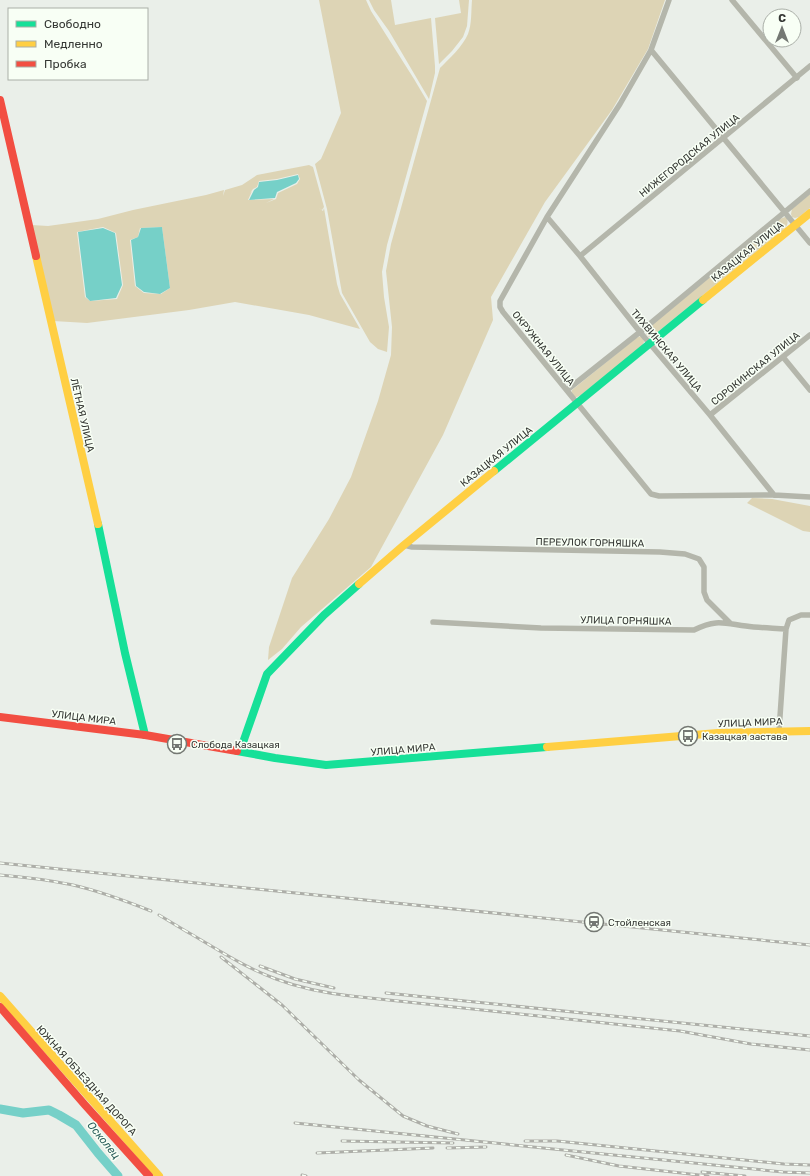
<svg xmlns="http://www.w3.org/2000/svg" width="810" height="1176" font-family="Rubik,sans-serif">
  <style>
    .green { fill: #ddd4b5; fill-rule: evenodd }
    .water { fill: #76d0c8 }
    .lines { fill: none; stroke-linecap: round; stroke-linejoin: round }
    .river { stroke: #76d0c8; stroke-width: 9 }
    .street { stroke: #b4b6ab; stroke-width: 5.5 }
    .fast { stroke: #16e098; stroke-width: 8 }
    .slow { stroke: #ffcf43; stroke-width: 8 }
    .jam { stroke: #f24e42; stroke-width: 8 }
    .rail-casing { stroke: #adaea8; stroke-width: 3 }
    .rail { stroke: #f8fff5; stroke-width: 1.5; stroke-dasharray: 4.5; stroke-linecap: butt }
    .labels { text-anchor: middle; stroke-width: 3; stroke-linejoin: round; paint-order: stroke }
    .street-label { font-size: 10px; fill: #353834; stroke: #f8fff5 }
    .poi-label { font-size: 10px; fill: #353834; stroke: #f8fff5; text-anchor: start }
    .water-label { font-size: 11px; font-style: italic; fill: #2b5f5b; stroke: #f8fff5 }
  </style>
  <rect width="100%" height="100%" fill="#eaefe9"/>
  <path class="green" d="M 319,0 L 366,0 L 371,11 L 414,79 L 427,101 L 387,245 L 382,272 L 384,297 L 389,327 L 387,352 L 378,349 L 370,342 L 342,293 L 327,209 L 315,164 L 321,159 L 341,113 Z
    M 369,0 L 391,0 L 395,25 L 431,18 L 435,66 L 435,73 L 429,99 L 389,31 L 374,10 Z
    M 459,0 L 469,0 L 467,26 L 463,37 L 452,51 L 439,64 L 435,18 L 461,13 Z
    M 472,0 L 665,0 L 648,49 L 612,110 L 545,202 L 491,297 L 493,320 L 443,435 L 371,567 L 301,627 L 282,649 L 268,660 L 269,647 L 292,578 L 329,519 L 351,477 L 378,401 L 391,355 L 392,327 L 386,271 L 391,244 L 440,68 C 449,59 463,46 468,34 C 472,24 471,11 472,0 Z
    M 309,165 L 313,167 L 324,207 L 322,210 L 319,208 L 323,211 L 324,208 L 337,284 L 340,294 L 360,329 L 309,315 L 235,302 L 189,310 L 87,323 L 53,321 L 32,225 L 48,226 L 98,219 L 133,210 L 206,195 L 224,190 L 223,196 L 225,190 L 242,185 L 257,175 ZM 298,174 L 300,179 L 297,184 L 278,193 L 276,199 L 266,203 L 236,204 L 266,203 L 274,199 L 248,200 L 252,191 L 250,193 L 253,189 L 257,187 L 259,181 L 277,179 ZM 103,227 L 116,233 L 123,285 L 117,299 L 90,301 L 85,297 L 77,232 ZM 162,227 L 170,288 L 161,294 L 144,293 L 135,286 L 130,240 L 138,237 L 140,228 Z
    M 810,194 L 810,208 L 799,217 L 795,218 L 792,217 L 791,214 L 792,209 Z
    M 785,217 L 787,218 C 788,223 788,225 784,229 L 654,335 L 649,337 L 646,334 L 646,330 L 780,219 Z
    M 641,336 L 643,338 L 644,342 L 642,346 L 581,395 L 577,397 L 574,397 L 571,393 L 572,390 L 636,338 Z
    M 752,498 L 772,499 L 810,506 L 810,532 L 803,531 L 747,503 Z"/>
  <path class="water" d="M 298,175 L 299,179 L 296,183 L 277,192 L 275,198 L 249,200 L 254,190 L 258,187 L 259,182 L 277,180 Z
    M 162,227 L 170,288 L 160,294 L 144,292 L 136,286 L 131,240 L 138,237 L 141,228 Z
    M 103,228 L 115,233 L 122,285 L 116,298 L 90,301 L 86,297 L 78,232 Z"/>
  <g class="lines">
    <path class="river" d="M 0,1109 L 23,1113 L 49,1110 L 59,1115 L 76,1125 L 98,1153 L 118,1176"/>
    <path class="street" d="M 669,0 L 651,50 L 620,104 L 547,217 L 500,301 L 500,307 L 503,312 L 651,494 L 659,496 L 774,495 L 810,497
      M 732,0 L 797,78
      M 651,50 L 810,243
      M 547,217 L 580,256 L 640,332 L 710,415 L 774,495
      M 580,256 L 810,66
      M 783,357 L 810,390
      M 567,390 L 640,332 L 810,191
      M 710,415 L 810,335
      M 404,545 L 412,547 L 660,552 L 685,554 L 699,559 L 704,567 L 704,592 L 707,600 L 730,623
      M 433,622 L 541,628 L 694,630 C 716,619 723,623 746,626 C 759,628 773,628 786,629 L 789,620 L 801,615 L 810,615
      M 779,731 L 786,629"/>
    <path class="fast" d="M 494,471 L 703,300
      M 98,524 L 125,653 L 145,735
      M 237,751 L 275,758 L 326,765 L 547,747
      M 240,751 L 267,674 L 324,615 L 359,584"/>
    <path class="slow" d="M 36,256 L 98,524
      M 703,300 L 810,213
      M 359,584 L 404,545 L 494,471
      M 547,747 L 718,733 L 810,731
      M 0,996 L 159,1176"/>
    <path class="jam" d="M 0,100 L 36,256
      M 0,717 L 145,735 L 237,751
      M 0,1007 L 85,1105 L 149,1176"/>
    <defs>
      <path id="rail" d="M 0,863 L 810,945
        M 0,875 C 24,877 49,880 73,885 C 99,891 126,901 151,911
        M 159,915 L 189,933
        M 184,930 C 214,947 243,967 276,979 C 300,988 325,993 351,996 L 680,1031 L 751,1044 L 810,1050
        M 221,957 L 282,1005 L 359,1080 L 403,1116 L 427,1126 L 458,1134
        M 260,966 L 295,979 L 334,988
        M 386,993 L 810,1036
        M 295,1123 L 783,1172 L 810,1173
        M 342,1141 L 453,1143
        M 525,1141 L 557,1141 L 784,1164 L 810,1165
        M 447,1148 L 486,1147
        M 317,1153 L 433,1148
        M 566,1155 L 619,1166 L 708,1176
        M 702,1172 L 745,1176
        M 302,1175 L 306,1176"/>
    </defs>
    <use href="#rail" class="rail-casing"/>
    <use href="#rail" class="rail"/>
  </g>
  <defs>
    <symbol id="bus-ring" viewBox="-11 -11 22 22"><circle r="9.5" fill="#f8fff5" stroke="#747873" stroke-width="1.5"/><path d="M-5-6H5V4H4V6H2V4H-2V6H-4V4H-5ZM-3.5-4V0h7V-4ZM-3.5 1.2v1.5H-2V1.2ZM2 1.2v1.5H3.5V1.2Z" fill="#747873"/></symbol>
    <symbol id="station-ring" viewBox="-11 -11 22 22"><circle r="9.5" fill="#f8fff5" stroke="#747873" stroke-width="1.5"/><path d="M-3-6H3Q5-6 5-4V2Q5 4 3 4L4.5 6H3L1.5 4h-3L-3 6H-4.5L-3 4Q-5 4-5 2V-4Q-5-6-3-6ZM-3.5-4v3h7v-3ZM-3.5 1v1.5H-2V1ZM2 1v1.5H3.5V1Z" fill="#747873"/></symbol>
  </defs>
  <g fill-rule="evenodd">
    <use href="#bus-ring" x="677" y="725" width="22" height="22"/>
    <use href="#bus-ring" x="166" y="733" width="22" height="22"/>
    <use href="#station-ring" x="583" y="911" width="22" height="22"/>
  </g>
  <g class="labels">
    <g class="street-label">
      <text transform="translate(689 155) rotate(-39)" y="4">НИЖЕГОРОДСКАЯ УЛИЦА</text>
      <text transform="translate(747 251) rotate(-39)" y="4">КАЗАЦКАЯ УЛИЦА</text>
      <text transform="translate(544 348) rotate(51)" y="4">ОКРУЖНАЯ УЛИЦА</text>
      <text transform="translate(667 350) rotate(50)" y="4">ТИХВИНСКАЯ УЛИЦА</text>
      <text transform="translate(755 368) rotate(-39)" y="4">СОРОКИНСКАЯ УЛИЦА</text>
      <text transform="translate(83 415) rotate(77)" y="4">ЛЁТНАЯ УЛИЦА</text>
      <text transform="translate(496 456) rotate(-39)" y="4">КАЗАЦКАЯ УЛИЦА</text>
      <text transform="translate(590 542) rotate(1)" y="4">ПЕРЕУЛОК ГОРНЯШКА</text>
      <text transform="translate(626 620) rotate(1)" y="4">УЛИЦА ГОРНЯШКА</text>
      <text transform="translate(84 717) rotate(7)" y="4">УЛИЦА МИРА</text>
      <text transform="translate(750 722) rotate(-2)" y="4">УЛИЦА МИРА</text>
      <text transform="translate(403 749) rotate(-5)" y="4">УЛИЦА МИРА</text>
      <text transform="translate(87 1080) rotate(48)" y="4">ЮЖНАЯ ОБЪЕЗДНАЯ ДОРОГА</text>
    </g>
    <g class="poi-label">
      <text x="702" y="740">Казацкая застава</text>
      <text x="191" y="748">Слобода Казацкая</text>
      <text x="608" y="926">Стойленская</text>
    </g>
    <g class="water-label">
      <text transform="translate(104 1140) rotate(51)" y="4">Осколец</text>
    </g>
  </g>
  <rect x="8" y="8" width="140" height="72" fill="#f8fff5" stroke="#aaafa8"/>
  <rect x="16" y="21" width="20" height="6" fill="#16e098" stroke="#aaafa8"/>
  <text x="44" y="28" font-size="12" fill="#353834">Свободно</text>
  <rect x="16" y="41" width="20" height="6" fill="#ffcf43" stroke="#aaafa8"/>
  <text x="44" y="48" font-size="12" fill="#353834">Медленно</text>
  <rect x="16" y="61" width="20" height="6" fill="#f24e42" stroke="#aaafa8"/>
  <text x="44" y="68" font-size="12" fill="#353834">Пробка</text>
  <g transform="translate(782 28)"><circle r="19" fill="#f8fff5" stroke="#aaafa8"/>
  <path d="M0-3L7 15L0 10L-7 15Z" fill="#747873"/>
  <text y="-6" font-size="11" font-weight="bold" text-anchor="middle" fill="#353834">С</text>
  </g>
</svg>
